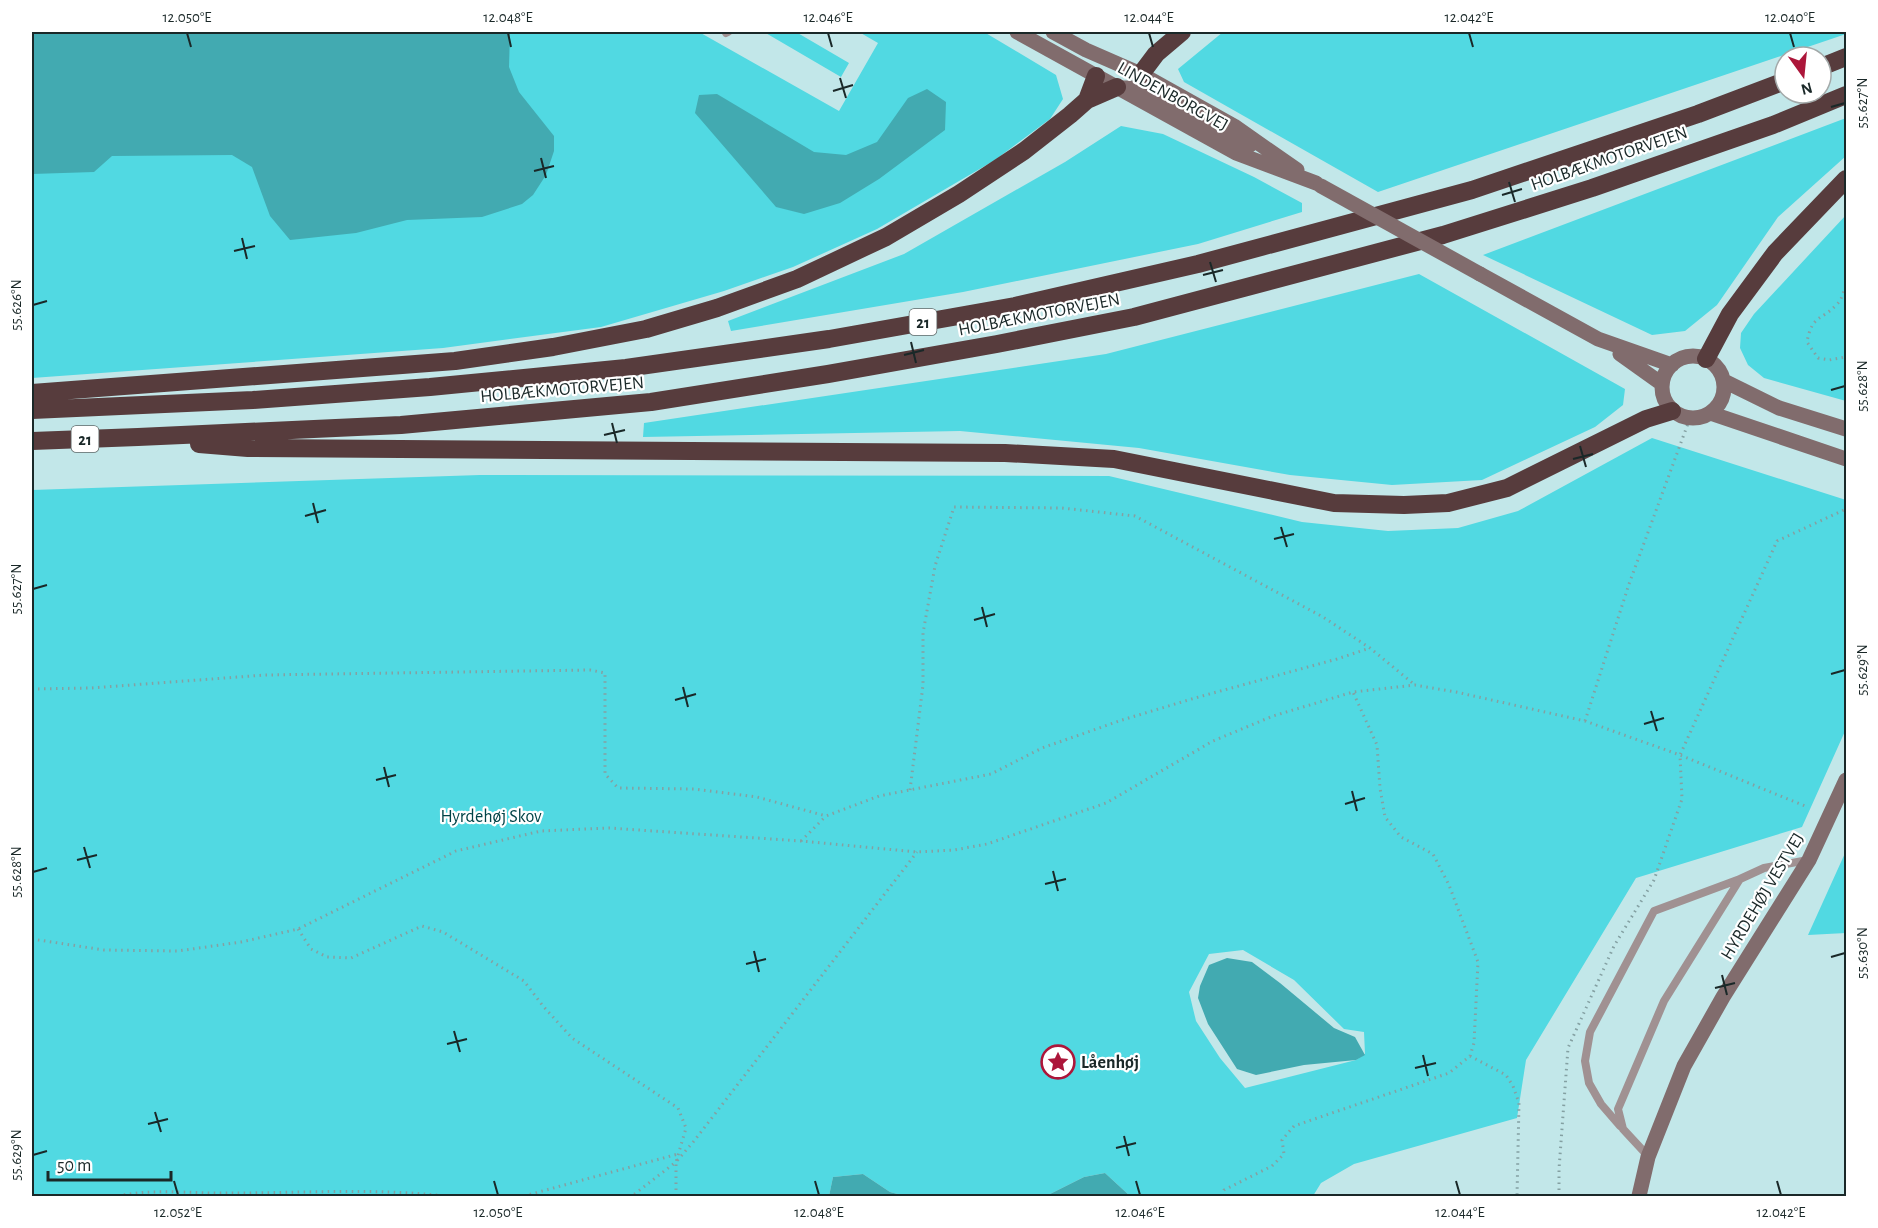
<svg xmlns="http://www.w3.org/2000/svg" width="1878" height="1228" font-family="'Alegreya Sans',sans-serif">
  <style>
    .green { fill: #51d9e2; fill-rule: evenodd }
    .water { fill: #42aab1 }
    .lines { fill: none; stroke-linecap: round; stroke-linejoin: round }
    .path { stroke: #84a0a2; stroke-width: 3; stroke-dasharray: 1.5 4.5; stroke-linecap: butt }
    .lane { stroke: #a09192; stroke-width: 8 }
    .secondary { stroke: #816c6d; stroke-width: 15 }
    .highway { stroke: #573c3d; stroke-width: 18 }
    .secondary-bridge { stroke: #816c6d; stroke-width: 15 }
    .ticks { fill: none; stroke: #1a2828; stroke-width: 2 }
    .labels { text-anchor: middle; stroke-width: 4.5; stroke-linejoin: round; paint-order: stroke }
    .shield { fill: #fff; stroke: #5f6868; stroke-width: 1.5 }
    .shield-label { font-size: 16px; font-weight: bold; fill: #1a2828 }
    .street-label { font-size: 18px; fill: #1a2828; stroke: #fff }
    .park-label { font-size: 18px; fill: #004347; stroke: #fff }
    .poi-label { font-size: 18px; font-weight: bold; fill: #1a2828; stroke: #fff; text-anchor: start }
    .neatline { fill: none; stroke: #1a2828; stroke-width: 2 }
    .ticks-label { font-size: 15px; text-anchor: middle; fill: #1a2828 }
  </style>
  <rect width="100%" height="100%" fill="#c2e7e9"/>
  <path class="green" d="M 32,32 L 699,32 L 839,111 L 878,43 L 859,32 L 984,32 L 1056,75 L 1063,99 L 1050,119 L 995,160 L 877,229 L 793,267 L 724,291 L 601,327 L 443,348 L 32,378 Z
    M 764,32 L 796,32 L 849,63 L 841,77 Z
    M 1223,32 L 1846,32 L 1846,34 L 1378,192 L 1184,82 L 1178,69 Z
    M 1846,118 L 1846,156 L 1778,217 L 1717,305 L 1685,331 L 1652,335 L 1483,255 Z
    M 1121,126 L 1163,134 L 1254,177 L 1302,203 L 1302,212 L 1198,244 L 963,292 L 731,331 L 728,321 L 904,254 L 1065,162 Z
    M 1846,215 L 1846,401 L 1764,378 L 1748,365 L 1740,348 L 1741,333 L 1754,314 Z
    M 1419,274 L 1625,389 L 1623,405 L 1595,427 L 1482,480 L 1392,485 L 1290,475 L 1139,448 L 960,431 L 643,437 L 644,423 L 1106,354 Z
    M 1652,438 L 1846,500 L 1846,729 L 1802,827 L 1636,878 L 1526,1060 L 1517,1118 L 1354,1164 L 1321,1183 L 1313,1196 L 1130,1196 L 1105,1173 L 1084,1177 L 1046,1196 L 905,1196 L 890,1192 L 863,1174 L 833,1177 L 829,1196 L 32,1196 L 32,490 L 480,475 L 1109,476 L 1302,522 L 1388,531 L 1458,528 L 1518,511 ZM 1243,950 L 1294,980 L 1344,1029 L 1364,1032 L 1365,1054 L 1356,1060 L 1245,1088 L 1220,1058 L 1196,1021 L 1189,992 L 1209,954 Z
    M 1846,851 L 1846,933 L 1808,935 Z"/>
  <path class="water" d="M 32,32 L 510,32 L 509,67 L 519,92 L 554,136 L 554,151 L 546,175 L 533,195 L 522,204 L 482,217 L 407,220 L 356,233 L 290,240 L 270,216 L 252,167 L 232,155 L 112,156 L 94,172 L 32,174 Z
    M 927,89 L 946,102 L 945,130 L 879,179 L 840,203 L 804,214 L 776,207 L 695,113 L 699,95 L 717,94 L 814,152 L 846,155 L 877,142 L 908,98 Z
    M 1227,958 L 1252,962 L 1280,983 L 1334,1028 L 1355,1037 L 1365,1055 L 1356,1060 L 1304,1065 L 1256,1075 L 1237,1069 L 1208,1024 L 1198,998 L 1200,986 L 1209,965 Z
    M 1105,1173 L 1130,1196 L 1046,1196 L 1084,1177 Z
    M 863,1174 L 890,1192 L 905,1196 L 829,1196 L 833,1177 Z"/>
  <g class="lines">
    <path class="path" d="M 1846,286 C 1843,292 1842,300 1837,304 C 1822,321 1812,314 1807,342 L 1818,358 L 1829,360 L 1846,357
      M 32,689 L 91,688 L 265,675 L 590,670 L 605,673 L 605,774 L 618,788 L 694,789 L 757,797 L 826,816 L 879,796 L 991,774 L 1042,748 L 1122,720 L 1195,698 L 1337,659 L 1370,648
      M 1585,721 L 1629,584 L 1690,418
      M 910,790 L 923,685 L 923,633 L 935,566 L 954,507 L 1062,508 L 1135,516 L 1323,617 L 1370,648 L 1415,685
      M 801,841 L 826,816
      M 298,929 L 311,949 L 327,957 L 351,958 L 422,926 L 443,932 L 524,981 L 543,1006 L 572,1038 L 678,1108 L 686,1128 L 676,1162 L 632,1196
      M 32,939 L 104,950 L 178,951 L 241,942 L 298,929 L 456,851 L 541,831 L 609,828 L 801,841 L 917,852 L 954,850 L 987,844 L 1106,803 L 1213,741 L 1273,716 L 1353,692 L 1415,685 L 1456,692 L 1585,721 L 1680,755 L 1805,806
      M 1470,1056 L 1506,1075 L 1513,1086 L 1519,1103 L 1517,1196
      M 118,1196 C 155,1188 194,1194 232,1193 C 303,1193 375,1188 446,1196
      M 524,1196 L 678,1154
      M 676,1196 L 676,1162 L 694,1141 L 917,852
      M 1222,1196 L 1224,1190 L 1272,1166 L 1284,1154 L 1282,1140 L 1294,1126 L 1449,1073 L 1470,1056 L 1474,1043 L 1478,962 L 1449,885 L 1433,854 L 1401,837 L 1385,817 L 1380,788 L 1377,745 L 1353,692
      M 1559,1196 L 1559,1169 L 1568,1048 L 1614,946 L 1654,880 L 1682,799 L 1680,755 L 1777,541 L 1846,509"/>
    <path class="lane" d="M 726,33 L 728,32
      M 1620,1126 L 1601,1104 L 1589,1083 L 1585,1061 L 1590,1032 L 1654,911 L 1740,879
      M 1648,1156 L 1623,1129 L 1618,1109 L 1664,1001 L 1740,879 L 1764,868 L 1808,860"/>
    <path class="secondary" d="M 1017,32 L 1236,153 L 1316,183
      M 1053,32 L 1086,50 L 1141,74 L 1234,126 L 1297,170
      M 1123,88 L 1139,88 L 1152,92 L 1239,142 L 1250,145
      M 1480,274 L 1598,339 L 1672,365
      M 1620,354 L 1662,384
      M1662 387a31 31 0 1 1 62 0a31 31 0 1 1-62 0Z
      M 1724,381 L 1779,408 L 1846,429
      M 1710,413 L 1846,459
      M 1639,1196 L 1648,1157 L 1684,1066 L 1723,997 L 1809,860 L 1846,780"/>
    <path class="highway" d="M 1821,67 L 1846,57
      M 1141,74 L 1156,54 L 1182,32
      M 1087,100 L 1117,87
      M 1706,359 L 1730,314 L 1775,253 L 1846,179
      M 32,393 L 455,361 L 553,347 L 646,329 L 717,308 L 797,279 L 886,237 L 959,194 L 1024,151 L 1070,115 L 1087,100 L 1096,76
      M 32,410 L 253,400 L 430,387 L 626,368 L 829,339 L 1015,306 L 1198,264 L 1472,190 L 1698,114 L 1785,81
      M 32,441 L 138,437 L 401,425 L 651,402 L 828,374 L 997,344 L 1134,317 L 1443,235 L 1592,188 L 1773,125 L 1846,95
      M 199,444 L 248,448 L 1005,453 L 1114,459 L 1334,503 L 1404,505 L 1448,503 L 1507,488 L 1646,419 L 1672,411"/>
    <path class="secondary-bridge" d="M 1321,186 L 1480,274"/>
  </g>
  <path class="ticks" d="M 187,33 L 191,47M 508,33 L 511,47M 828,33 L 832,47M 1149,33 L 1153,47M 1469,33 L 1473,47M 1790,33 L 1794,47M 840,78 L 846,98M 833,91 L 853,85M 1831,107 L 1845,103M 541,158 L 546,178M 534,171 L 554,166M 1509,182 L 1515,202M 1502,195 L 1522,189M 242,238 L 247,259M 234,251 L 255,246M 1210,262 L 1216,282M 1203,275 L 1223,270M 33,305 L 47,301M 911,342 L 916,363M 904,355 L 924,350M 1831,390 L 1845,386M 612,423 L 617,443M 604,435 L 625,430M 1580,446 L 1586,467M 1573,459 L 1593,454M 313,503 L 318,523M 305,516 L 326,510M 1281,527 L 1287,547M 1274,539 L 1294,534M 33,589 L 47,585M 982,607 L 987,627M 974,620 L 995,614M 1831,674 L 1845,670M 683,687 L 688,707M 675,700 L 696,694M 1651,711 L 1657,731M 1644,724 L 1664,718M 384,767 L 389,787M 376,780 L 396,775M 1352,791 L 1357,811M 1345,804 L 1365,798M 84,847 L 90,868M 77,860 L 97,855M 1053,871 L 1058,891M 33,872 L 47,868M 1045,884 L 1066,879M 754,951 L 759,972M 1831,957 L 1845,953M 746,964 L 766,959M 1722,975 L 1727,995M 1715,988 L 1735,983M 454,1031 L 460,1052M 447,1044 L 467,1039M 1423,1055 L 1428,1076M 1415,1068 L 1436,1063M 155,1112 L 161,1132M 148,1124 L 168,1119M 1124,1136 L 1129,1156M 1116,1148 L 1136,1143M 33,1155 L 47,1151M 174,1181 L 178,1195M 494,1181 L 498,1195M 815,1181 L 819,1195M 1136,1181 L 1140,1195M 1456,1181 L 1460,1195M 1777,1181 L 1781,1195"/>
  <defs>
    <symbol id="sight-ring" viewBox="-11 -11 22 22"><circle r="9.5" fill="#fff" stroke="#ac163a" stroke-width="1.5"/><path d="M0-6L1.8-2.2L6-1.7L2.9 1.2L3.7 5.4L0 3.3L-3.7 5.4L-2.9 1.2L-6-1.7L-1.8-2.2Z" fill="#ac163a"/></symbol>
  </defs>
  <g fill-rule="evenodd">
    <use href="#sight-ring" x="1039" y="1043" width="38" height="38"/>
  </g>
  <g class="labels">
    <g class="shield">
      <rect x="909.5" y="309" width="27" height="26" rx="4.5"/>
      <rect x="71.5" y="426" width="27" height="26" rx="4.5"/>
    </g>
    <g class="shield-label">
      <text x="923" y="328">21</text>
      <text x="85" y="445">21</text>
    </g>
    <g class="street-label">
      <text transform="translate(1173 96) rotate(29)" y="6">LINDENBORGVEJ</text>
      <text transform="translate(1609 158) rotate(-19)" y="6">HOLBÆKMOTORVEJEN</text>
      <text transform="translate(1039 314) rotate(-11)" y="6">HOLBÆKMOTORVEJEN</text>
      <text transform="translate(562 389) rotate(-5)" y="6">HOLBÆKMOTORVEJEN</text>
      <text transform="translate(1762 896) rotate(-59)" y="6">HYRDEHØJ VESTVEJ</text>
    </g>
    <g class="park-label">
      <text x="491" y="822">Hyrdehøj Skov</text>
    </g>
    <g class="poi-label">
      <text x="1081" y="1068">Låenhøj</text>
    </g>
  </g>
  <rect width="1878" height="1228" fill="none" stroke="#ffffff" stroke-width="66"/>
  <g transform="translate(1803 75) rotate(165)"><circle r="28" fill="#ffffff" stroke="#a3a9a9" stroke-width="1.5"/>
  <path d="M0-4.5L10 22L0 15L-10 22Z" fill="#ac163a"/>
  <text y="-9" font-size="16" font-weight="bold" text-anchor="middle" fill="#1a2828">N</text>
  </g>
  <path d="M48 1171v9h123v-9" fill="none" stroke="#1a2828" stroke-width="3"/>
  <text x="57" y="1171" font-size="18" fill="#1a2828" stroke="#ffffff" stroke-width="4.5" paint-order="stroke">50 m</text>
  <rect x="33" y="33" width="1812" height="1162" class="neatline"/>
  <g class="ticks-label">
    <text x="187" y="22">12.050°E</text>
    <text x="508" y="22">12.048°E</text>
    <text x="828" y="22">12.046°E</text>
    <text x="1149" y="22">12.044°E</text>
    <text x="1469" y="22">12.042°E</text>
    <text x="1790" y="22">12.040°E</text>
    <text transform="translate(1862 103) rotate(-90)" y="5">55.627°N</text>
    <text transform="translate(16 305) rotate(-90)" y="5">55.626°N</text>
    <text transform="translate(1862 386) rotate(-90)" y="5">55.628°N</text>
    <text transform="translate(16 589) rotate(-90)" y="5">55.627°N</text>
    <text transform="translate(1862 670) rotate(-90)" y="5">55.629°N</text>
    <text transform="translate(16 872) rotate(-90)" y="5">55.628°N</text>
    <text transform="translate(1862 953) rotate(-90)" y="5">55.630°N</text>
    <text transform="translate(16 1155) rotate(-90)" y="5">55.629°N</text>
    <text x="178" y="1217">12.052°E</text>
    <text x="498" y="1217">12.050°E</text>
    <text x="819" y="1217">12.048°E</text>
    <text x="1140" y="1217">12.046°E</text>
    <text x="1460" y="1217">12.044°E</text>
    <text x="1781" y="1217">12.042°E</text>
  </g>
</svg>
